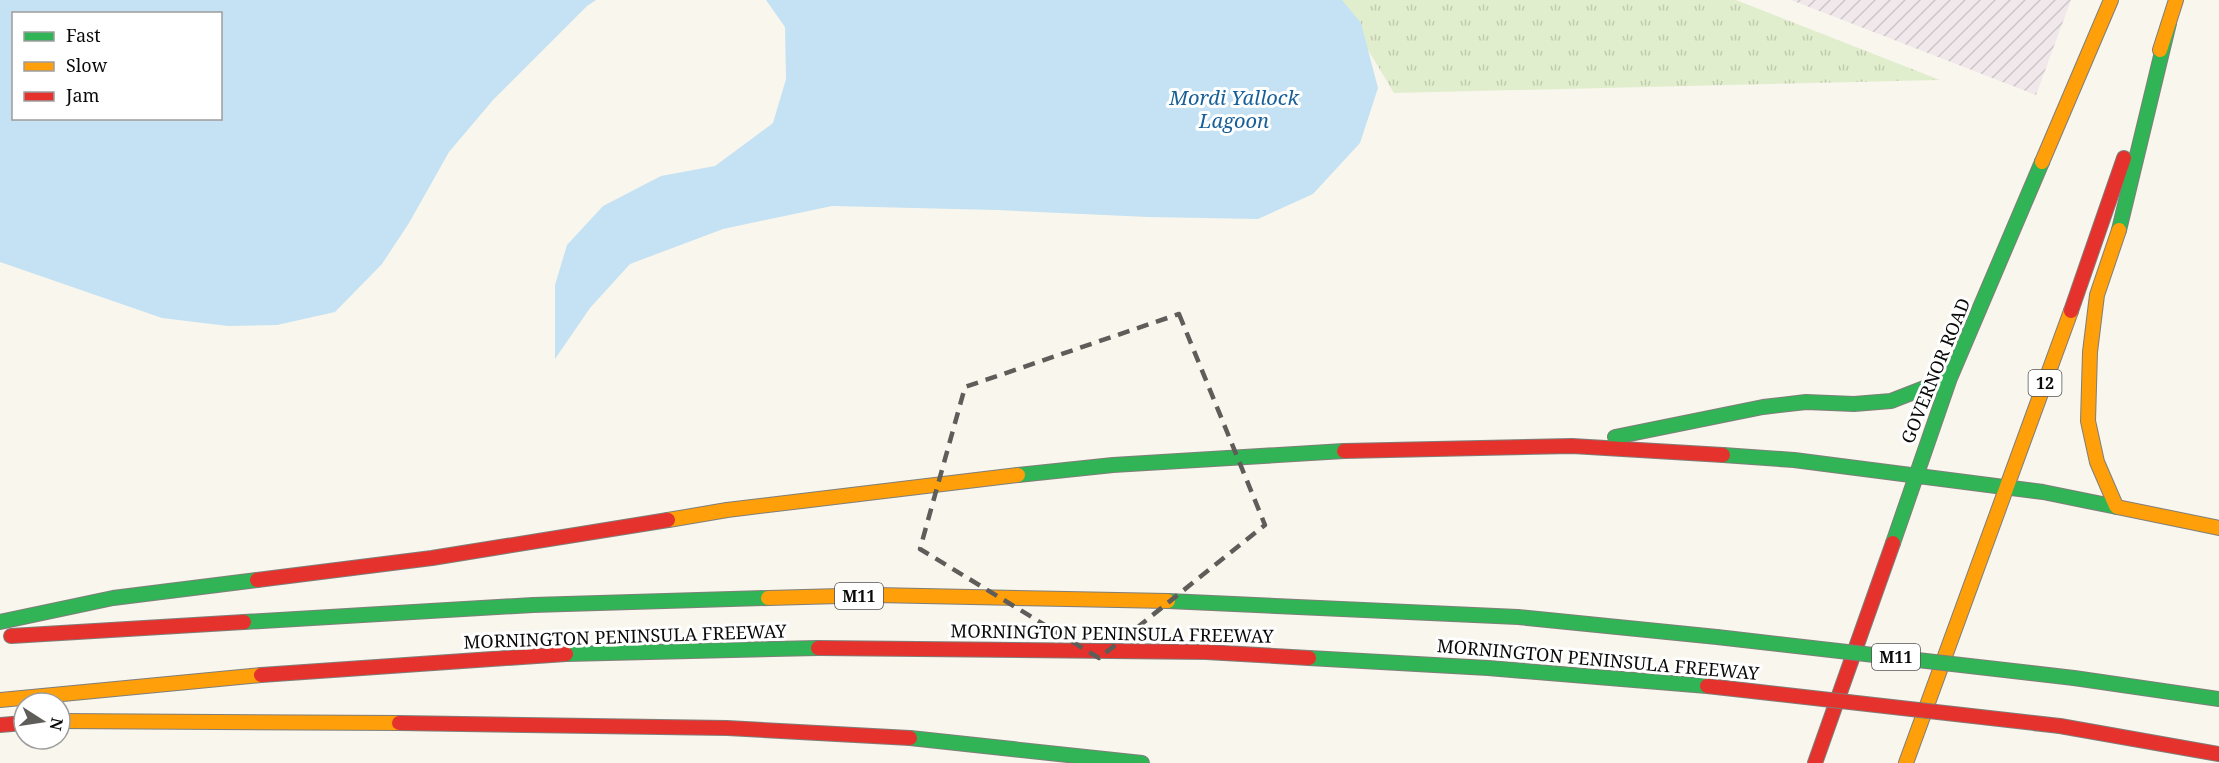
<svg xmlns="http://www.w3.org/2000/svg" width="2219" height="763" font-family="'Noto Serif',serif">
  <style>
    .industrial { fill: url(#industrial-furrows) }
    .grass { fill: url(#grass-tufts) }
    .water { fill: #c4e2f3; fill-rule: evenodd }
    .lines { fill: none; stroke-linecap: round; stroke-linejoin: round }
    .fast-casing { stroke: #7f7e7a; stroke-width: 16 }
    .slow-casing { stroke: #7f7e7a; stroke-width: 16 }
    .jam-casing { stroke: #7f7e7a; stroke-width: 16 }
    .fast { stroke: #30b455; stroke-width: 14 }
    .slow { stroke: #ff9f0a; stroke-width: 14 }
    .jam { stroke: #e5322d; stroke-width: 14 }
    .fast-bridge-casing { stroke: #7f7e7a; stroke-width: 16; stroke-linecap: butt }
    .jam-bridge-casing { stroke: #7f7e7a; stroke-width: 16; stroke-linecap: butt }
    .fast-bridge { stroke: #30b455; stroke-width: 14 }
    .jam-bridge { stroke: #e5322d; stroke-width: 14 }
    .marked { fill: none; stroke: #5e5d59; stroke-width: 4.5; stroke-dasharray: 12 8; stroke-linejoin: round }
    .labels { text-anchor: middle; stroke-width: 6; stroke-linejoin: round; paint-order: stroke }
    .shield { fill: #fff; stroke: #545454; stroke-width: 1.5 }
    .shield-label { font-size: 16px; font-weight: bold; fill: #0a0a0a }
    .street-label { font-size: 18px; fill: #0a0a0a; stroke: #fff }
    .water-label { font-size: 20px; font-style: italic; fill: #175f98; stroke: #fff }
  </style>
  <defs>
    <pattern id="industrial-furrows" width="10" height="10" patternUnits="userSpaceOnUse" patternTransform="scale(1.5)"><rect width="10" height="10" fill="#f0e8eb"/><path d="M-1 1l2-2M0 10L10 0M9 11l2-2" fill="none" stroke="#ccc6c8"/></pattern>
    <pattern id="grass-tufts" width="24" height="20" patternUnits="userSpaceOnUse" patternTransform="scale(1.5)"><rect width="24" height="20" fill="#e1eecd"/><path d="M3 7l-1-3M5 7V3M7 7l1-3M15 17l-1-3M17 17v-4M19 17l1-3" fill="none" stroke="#c0cbaf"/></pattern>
  </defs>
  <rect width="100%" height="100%" fill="#f9f6ed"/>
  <path class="industrial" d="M 1791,0 L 2071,0 L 2036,95 Z"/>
  <path class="grass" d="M 1338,0 L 1736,0 L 1940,80 L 1394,93 Z"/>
  <path class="water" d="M 0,0 L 596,0 L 587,6 L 493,100 L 449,152 L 409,223 L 382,264 L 335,312 L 277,325 L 228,326 L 162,318 L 0,262 ZM 14,14 L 220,14 L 220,118 L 14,118 Z
    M 766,0 L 1342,0 L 1361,23 L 1378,88 L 1360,143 L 1313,194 L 1258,219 L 1148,217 L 997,210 L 832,206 L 723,229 L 630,264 L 590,308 L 555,359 L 555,285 L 567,245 L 603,206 L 661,176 L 715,166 L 773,123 L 786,79 L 785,27 Z"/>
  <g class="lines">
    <defs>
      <path id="fast" d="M 2119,230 L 2169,23
        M 1615,437 L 1763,407 L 1806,402 L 1854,404 L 1891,401 L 1950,378
        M 1723,455 L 1794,460 L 2043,492 L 2117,507
        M 1018,475 L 1113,465 L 1344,451
        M 1893,543 L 1950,378 L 2042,162
        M 1168,601 L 1518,617 L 1717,637
        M 0,622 L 113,598 L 257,580
        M 244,622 L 533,605 L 768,598
        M 566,654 L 818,648
        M 1309,658 L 1488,668 L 1707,686
        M 2074,678 L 2219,699
        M 910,738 L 1142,763"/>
      <path id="slow" d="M 2160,50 L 2176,0
        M 2042,162 L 2111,0
        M 2116,506 L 2097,462 L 2088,421 L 2090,352 L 2097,295 L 2119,230
        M 2117,507 L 2219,528
        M 668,520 L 727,510 L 1018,475
        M 768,598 L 876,595 L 1168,601
        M 0,700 L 261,675
        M 60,721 L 399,723
        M 1906,763 L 2071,311"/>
      <path id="jam" d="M 2071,311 L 2124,158
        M 1344,451 L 1572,446 L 1723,455
        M 257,580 L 432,558 L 668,520
        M 11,636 L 244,622
        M 818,648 L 1206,652 L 1309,658
        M 261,675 L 566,654
        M 399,723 L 727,728 L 910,738
        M 0,725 L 24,723
        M 2060,726 L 2219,754
        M 1815,763 L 1893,543"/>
    </defs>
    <use href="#fast" class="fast-casing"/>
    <use href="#slow" class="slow-casing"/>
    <use href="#jam" class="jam-casing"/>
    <use href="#fast" class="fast"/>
    <use href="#slow" class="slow"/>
    <use href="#jam" class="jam"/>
    <defs>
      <path id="fast-bridge" d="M 1717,637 L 2074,678"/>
      <path id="jam-bridge" d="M 1707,686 L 2060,726"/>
    </defs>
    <use href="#fast-bridge" class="fast-bridge-casing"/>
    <use href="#jam-bridge" class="jam-bridge-casing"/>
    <use href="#fast-bridge" class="fast-bridge"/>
    <use href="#jam-bridge" class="jam-bridge"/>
  </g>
  <path class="marked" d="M 1179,314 L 1265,525 L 1099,658 L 920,549 L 965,387 Z"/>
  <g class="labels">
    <g class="shield">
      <rect x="2028.5" y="370" width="33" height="26" rx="4.5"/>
      <rect x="835" y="583" width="48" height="26" rx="4.5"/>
      <rect x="1872" y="644" width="48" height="26" rx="4.5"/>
    </g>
    <g class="shield-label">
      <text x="2045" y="389">12</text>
      <text x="859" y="602">M11</text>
      <text x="1896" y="663">M11</text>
    </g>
    <g class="street-label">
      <text transform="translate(1936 371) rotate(-68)" y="6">GOVERNOR ROAD</text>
      <text transform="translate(1112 634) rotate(1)" y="6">MORNINGTON PENINSULA FREEWAY</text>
      <text transform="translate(625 637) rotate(-2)" y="6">MORNINGTON PENINSULA FREEWAY</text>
      <text transform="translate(1598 660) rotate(5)" y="6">MORNINGTON PENINSULA FREEWAY</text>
    </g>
    <g class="water-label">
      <text x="1234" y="105">Mordi Yallock<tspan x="1234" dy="23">Lagoon</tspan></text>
    </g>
  </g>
  <rect x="12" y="12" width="210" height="108" fill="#ffffff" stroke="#9d9d9d" stroke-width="1.5"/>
  <rect x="24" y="32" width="30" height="9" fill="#30b455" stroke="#9d9d9d" stroke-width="1.5"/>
  <text x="66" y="42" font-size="18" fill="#0a0a0a">Fast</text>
  <rect x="24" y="62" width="30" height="9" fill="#ff9f0a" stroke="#9d9d9d" stroke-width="1.5"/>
  <text x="66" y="72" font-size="18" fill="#0a0a0a">Slow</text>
  <rect x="24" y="92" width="30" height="9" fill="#e5322d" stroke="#9d9d9d" stroke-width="1.5"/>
  <text x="66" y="102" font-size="18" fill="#0a0a0a">Jam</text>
  <g transform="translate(42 721) rotate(102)"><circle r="28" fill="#ffffff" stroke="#9d9d9d" stroke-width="1.5"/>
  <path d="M0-4.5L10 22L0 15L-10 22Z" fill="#5e5d59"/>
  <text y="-9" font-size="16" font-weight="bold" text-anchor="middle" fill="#0a0a0a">N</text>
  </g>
</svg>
